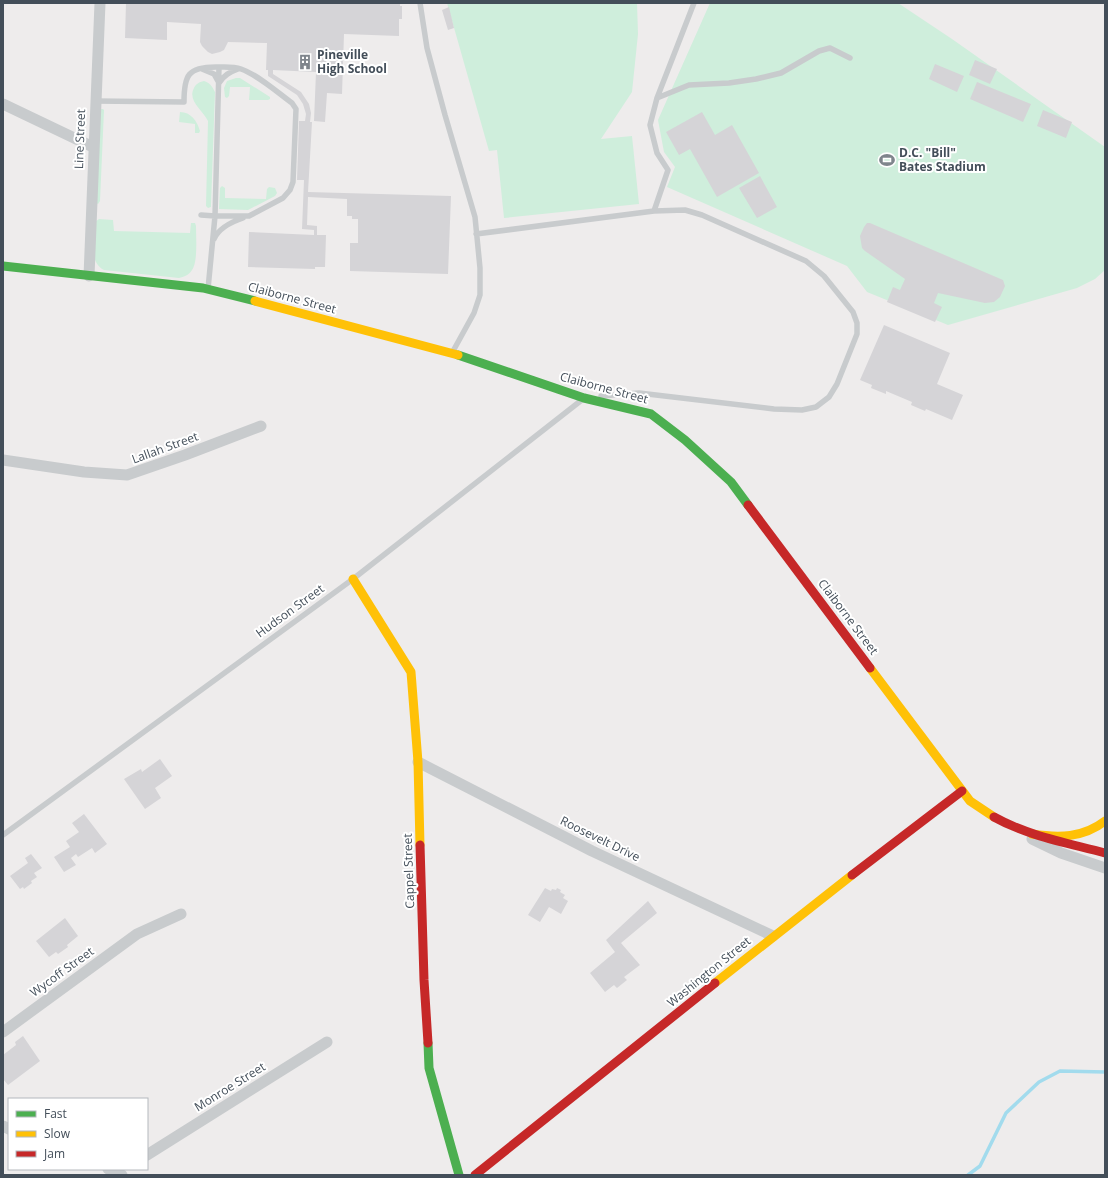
<svg xmlns="http://www.w3.org/2000/svg" width="1108" height="1178" font-family="'Open Sans',sans-serif">
  <style>
    .green { fill: #cfeedc }
    .lines { fill: none; stroke-linecap: round; stroke-linejoin: round }
    .stream { stroke: #a2dbed; stroke-width: 3.5 }
    .building { fill: #d5d4d7 }
    .lane { stroke: #c8cbcd; stroke-width: 5.5 }
    .street { stroke: #c8cbcd; stroke-width: 11 }
    .fast { stroke: #4caf50; stroke-width: 9 }
    .slow { stroke: #ffc107; stroke-width: 9 }
    .jam { stroke: #c62828; stroke-width: 9 }
    .labels { text-anchor: middle; stroke-width: 4; stroke-linejoin: round; paint-order: stroke }
    .poi-label { font-size: 12px; font-weight: bold; fill: #434e59; stroke: #fff; text-anchor: start }
    .street-label { font-size: 12px; fill: #434e59; stroke: #fff }
  </style>
  <rect width="100%" height="100%" fill="#eeecec"/>
  <path class="green" d="M 447,3 L 637,3 L 638,34 L 632,92 L 601,139 L 632,136 L 639,204 L 504,218 L 497,150 L 489,151 Z
    M 710,3 L 898,3 L 952,39 L 1105,147 L 1105,270 L 1095,279 L 1077,288 L 948,325 L 867,292 L 847,266 L 667,187 L 675,167 L 664,152 L 658,120 Z
    M 236,78 L 240,78 L 270,97 L 270,99 L 268,100 L 249,100 L 250,87 L 230,87 L 229,96 L 227,98 L 225,97 L 224,88 L 227,81 Z
    M 204,81 C 210,83 212,86 215,92 L 211,205 L 211,207 L 208,208 L 206,206 L 208,121 C 203,110 187,101 194,88 C 196,84 199,82 204,81 Z
    M 100,109 L 103,109 L 104,110 L 100,201 L 98,204 L 96,203 Z
    M 180,112 C 191,112 197,121 200,131 L 199,133 L 195,133 L 195,124 L 179,122 Z
    M 222,186 L 225,188 L 225,198 L 266,199 L 267,189 L 269,187 L 275,188 L 277,193 L 275,196 L 248,210 L 219,209 L 220,188 Z
    M 99,219 L 113,220 L 114,231 L 190,233 L 191,223 L 195,223 L 196,226 C 196,237 198,262 192,270 C 189,275 184,277 179,278 L 104,270 C 88,262 94,238 95,222 Z"/>
  <g class="lines">
    <path class="stream" d="M 968,1175 L 980,1166 L 1006,1113 L 1039,1082 L 1060,1071 L 1105,1072"/>
  </g>
  <path class="building" d="M 126,3 L 400,3 L 400,6 L 402,6 L 402,19 L 399,19 L 399,36 L 344,34 L 342,94 L 327,93 L 325,122 L 314,121 L 316,72 L 273,70 L 273,74 L 301,92 L 309,104 L 311,113 L 310,122 L 312,122 L 308,192 L 451,196 L 448,274 L 350,271 L 350,243 L 358,243 L 358,219 L 352,219 L 352,216 L 347,216 L 347,199 L 308,197 L 307,225 L 317,226 L 317,235 L 326,235 L 325,267 L 315,267 L 315,269 L 248,267 L 249,232 L 314,235 L 314,230 L 302,229 L 304,180 L 297,180 L 299,121 L 305,121 L 306,114 L 303,104 L 297,95 L 268,76 L 268,70 L 266,70 L 267,43 L 228,42 L 224,50 L 220,52 L 212,54 L 208,52 L 202,46 L 200,42 L 201,24 L 167,22 L 167,40 L 125,38 Z
    M 449,7 L 454,28 L 448,30 L 442,10 Z
    M 975,60 L 997,69 L 990,84 L 969,75 Z
    M 935,64 L 964,76 L 957,92 L 929,79 Z
    M 977,82 L 1031,104 L 1023,122 L 970,99 Z
    M 1043,110 L 1072,122 L 1066,138 L 1037,126 Z
    M 702,112 L 715,135 L 732,125 L 759,173 L 717,197 L 690,149 L 679,155 L 666,132 Z
    M 760,176 L 777,207 L 757,218 L 739,188 Z
    M 867,223 L 870,223 L 1003,280 L 1005,286 L 1000,297 L 994,302 L 985,303 L 938,293 L 934,303 L 942,307 L 935,322 L 887,302 L 893,287 L 900,290 L 905,279 L 865,251 L 862,248 L 860,236 L 864,227 Z
    M 884,325 L 950,353 L 937,384 L 963,395 L 952,420 L 926,409 L 925,411 L 911,405 L 912,402 L 886,391 L 886,394 L 871,388 L 872,385 L 860,380 Z
    M 160,759 L 172,776 L 155,788 L 161,798 L 145,809 L 124,779 L 141,769 L 142,772 Z
    M 84,814 L 107,844 L 95,853 L 92,848 L 78,857 L 76,854 L 71,858 L 76,865 L 64,872 L 54,857 L 70,847 L 66,841 L 79,832 L 72,823 Z
    M 31,854 L 42,868 L 34,873 L 37,877 L 31,881 L 32,883 L 24,889 L 23,887 L 20,889 L 10,876 L 28,863 L 25,858 Z
    M 545,888 L 551,891 L 552,889 L 556,890 L 557,888 L 561,890 L 560,892 L 565,895 L 563,898 L 568,901 L 561,914 L 549,907 L 540,922 L 528,915 Z
    M 648,901 L 657,913 L 621,943 L 640,965 L 624,977 L 627,980 L 617,988 L 614,985 L 605,992 L 590,973 L 615,952 L 606,940 Z
    M 65,918 L 78,936 L 67,945 L 68,947 L 58,954 L 56,952 L 49,957 L 36,941 Z
    M 23,1036 L 40,1061 L 8,1085 L 3,1079 L 3,1061 L 4,1060 L 3,1055 L 16,1045 L 15,1042 Z"/>
  <g class="lines">
    <path class="lane" d="M 420,3 L 427,48 L 445,115 L 475,217 L 480,268 L 480,295 L 474,313 L 452,353
      M 202,69 L 214,74 L 219,83 C 224,75 230,72 238,69
      M 657,98 L 689,85 L 729,83 L 756,79 L 781,73 L 819,51 L 830,48 L 850,58
      M 95,101 L 184,102 C 184,75 188,67 216,67 C 224,67 233,66 241,69 C 258,75 277,92 292,103 L 296,109 L 293,182 L 290,190 L 283,198 L 249,216 L 215,216 L 208,289
      M 654,211 L 668,170 L 657,153 L 650,125 L 657,98 L 694,3
      M 201,215 L 215,216 L 219,67
      M 476,234 L 654,211 L 685,210 L 702,215 L 806,261 L 824,276 L 853,312 L 857,323 L 857,334 L 837,384 L 829,397 L 816,407 L 802,410 L 774,409 L 639,393 L 601,396
      M 214,239 C 219,228 231,222 243,218
      M 3,835 L 353,579 L 583,399"/>
    <path class="street" d="M 3,104 L 93,147
      M 89,276 L 100,3
      M 3,460 L 84,472 L 127,475 L 185,455 L 261,426
      M 418,762 L 592,851 L 773,936
      M 1032,839 L 1061,853 L 1105,868
      M 3,1032 L 137,934 L 181,914
      M 3,1126 L 9,1129
      M 147,1155 L 327,1042
      M 108,1169 L 122,1175"/>
    <path class="fast" d="M 3,266 L 203,288 L 255,301
      M 458,355 L 584,398 L 651,414 L 685,440 L 731,482 L 748,505
      M 428,1043 L 429,1068 L 459,1175"/>
    <path class="slow" d="M 255,301 L 458,355
      M 353,579 L 411,672 L 418,762 L 420,845
      M 870,668 L 970,801 L 994,817
      M 1032,834 C 1059,838 1083,838 1105,821
      M 715,983 L 852,875"/>
    <path class="jam" d="M 748,505 L 870,668
      M 994,817 C 1028,836 1068,843 1105,853
      M 420,845 L 424,980 L 428,1043
      M 852,875 L 962,791
      M 475,1175 L 715,983"/>
  </g>
  <defs>
    <symbol id="building-bare" viewBox="-9 -9 18 18"><path d="M-4-6H4V6H1V3H-1V6H-4ZM-2.5-4.3h1.7v1.8h-1.7ZM.8-4.3h1.7v1.8H.8ZM-2.5-1h1.7V.8h-1.7ZM.8-1h1.7V.8H.8Z" fill="#7f858c" stroke="#fff" stroke-width="2.5" paint-order="stroke"/></symbol>
    <symbol id="stadium-bare" viewBox="-9 -9 18 18"><path d="M0-5a6.5 5 0 1 0 0 10a6.5 5 0 1 0 0-10ZM-3.5-1.8h7v3.6h-7Z" fill="#7f858c" stroke="#fff" stroke-width="2.5" paint-order="stroke"/></symbol>
  </defs>
  <g fill-rule="evenodd">
    <use href="#building-bare" x="294" y="51" width="22" height="22"/>
    <use href="#stadium-bare" x="876" y="149" width="22" height="22"/>
  </g>
  <g class="labels">
    <g class="poi-label">
      <text x="317" y="59">Pineville<tspan x="317" dy="14">High School</tspan></text>
      <text x="899" y="157">D.C. "Bill"<tspan x="899" dy="14">Bates Stadium</tspan></text>
    </g>
    <g class="street-label">
      <text transform="translate(80 139) rotate(-88)" y="4">Line Street</text>
      <text transform="translate(292 298) rotate(15)" y="4">Claiborne Street</text>
      <text transform="translate(604 388) rotate(15)" y="4">Claiborne Street</text>
      <text transform="translate(165 448) rotate(-20)" y="4">Lallah Street</text>
      <text transform="translate(290 611) rotate(-36)" y="4">Hudson Street</text>
      <text transform="translate(848 617) rotate(53)" y="4">Claiborne Street</text>
      <text transform="translate(600 839) rotate(26)" y="4">Roosevelt Drive</text>
      <text transform="translate(409 871) rotate(-92)" y="4">Cappel Street</text>
      <text transform="translate(62 972) rotate(-36)" y="4">Wycoff Street</text>
      <text transform="translate(709 972) rotate(-39)" y="4">Washington Street</text>
      <text transform="translate(230 1087) rotate(-32)" y="4">Monroe Street</text>
    </g>
  </g>
  <rect width="1108" height="1178" fill="none" stroke="#434e59" stroke-width="8"/>
  <rect x="8" y="1098" width="140" height="72" fill="#ffffff" stroke="#b4b8bd"/>
  <rect x="16" y="1111" width="20" height="6" fill="#4caf50" stroke="#b4b8bd"/>
  <text x="44" y="1118" font-size="12" fill="#434e59">Fast</text>
  <rect x="16" y="1131" width="20" height="6" fill="#ffc107" stroke="#b4b8bd"/>
  <text x="44" y="1138" font-size="12" fill="#434e59">Slow</text>
  <rect x="16" y="1151" width="20" height="6" fill="#c62828" stroke="#b4b8bd"/>
  <text x="44" y="1158" font-size="12" fill="#434e59">Jam</text>
</svg>
